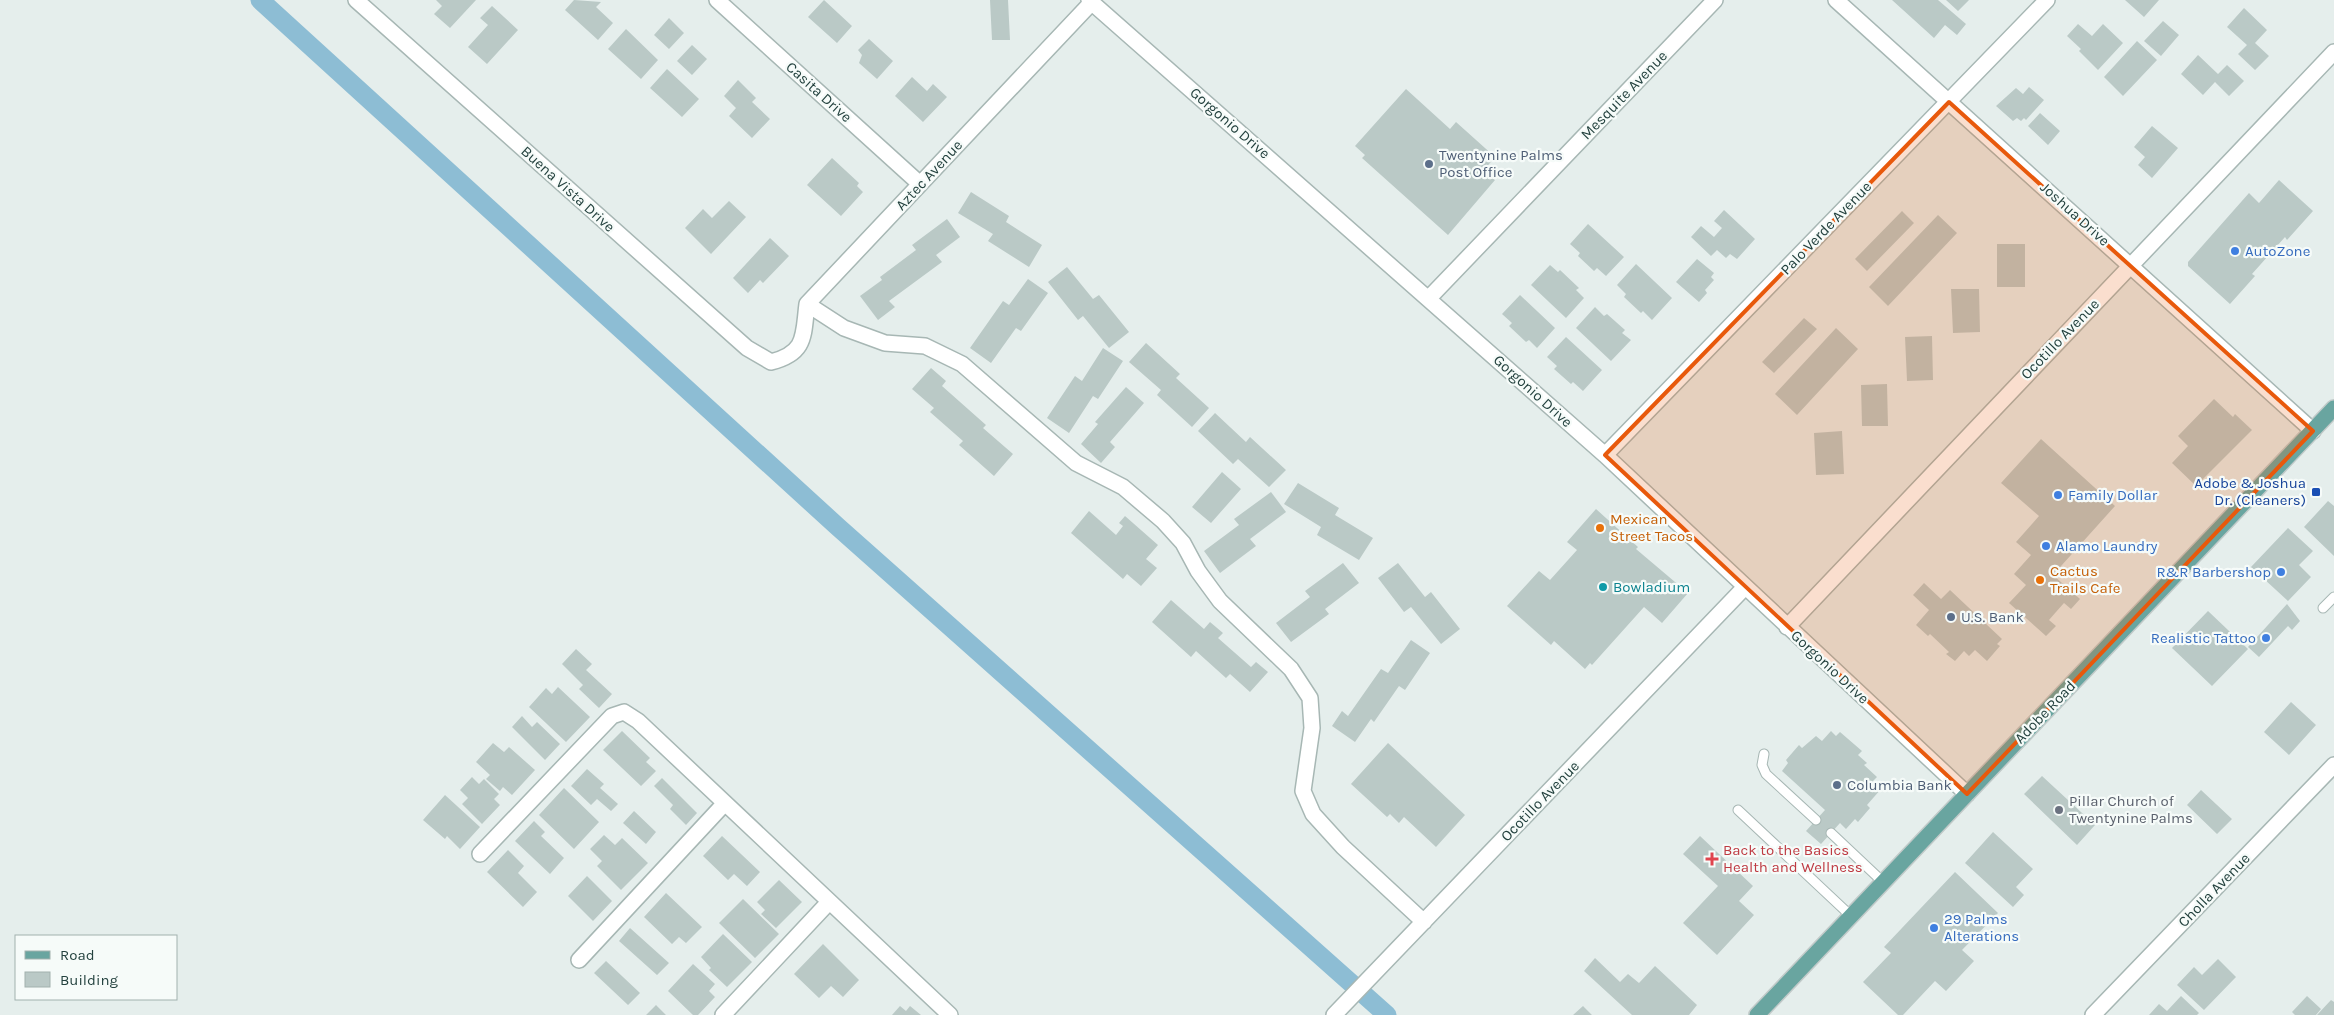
<svg xmlns="http://www.w3.org/2000/svg" width="2334" height="1015" font-family="Karla,sans-serif">
  <style>
    .lines { fill: none; stroke-linecap: round; stroke-linejoin: round }
    .canal { stroke: #8dbdd4; stroke-width: 19 }
    .building { fill: #bac9c6 }
    .service-casing { stroke: #a7b7b4; stroke-width: 11 }
    .minor-casing { stroke: #a7b7b4; stroke-width: 18 }
    .primary-casing { stroke: #c1cac9; stroke-width: 18 }
    .service { stroke: #fff; stroke-width: 9 }
    .minor { stroke: #fff; stroke-width: 15 }
    .primary { stroke: #69a5a0; stroke-width: 15 }
    .marked { fill: #e8590c; fill-opacity: 0.2; stroke: #e8590c; stroke-width: 4; stroke-linejoin: round }
    .service-dot { fill: #5c6f8a; stroke: #f6fbf9; stroke-width: 2 }
    .shop-dot { fill: #3f7fe0; stroke: #f6fbf9; stroke-width: 2 }
    .transit-dot { fill: #1a4fb4; stroke: #f6fbf9; stroke-width: 2 }
    .food-dot { fill: #e8710a; stroke: #f6fbf9; stroke-width: 2 }
    .culture-dot { fill: #0f9aa8; stroke: #f6fbf9; stroke-width: 2 }
    .worship-dot { fill: #6b7280; stroke: #f6fbf9; stroke-width: 2 }
    .health-dot { fill: #e0444e; stroke: #f6fbf9; stroke-width: 2 }
    .labels { text-anchor: middle; stroke-width: 4.5; stroke-linejoin: round; paint-order: stroke }
    .street-label { font-size: 15px; fill: #23413e; stroke: #f6fbf9 }
    .service-label { font-size: 15px; fill: #4e5e75; stroke: #f6fbf9; text-anchor: start }
    .shop-label { font-size: 15px; fill: #366cbe; stroke: #f6fbf9; text-anchor: start }
    .transit-label { font-size: 15px; fill: #164399; stroke: #f6fbf9; text-anchor: end }
    .food-label { font-size: 15px; fill: #c56008; stroke: #f6fbf9; text-anchor: start }
    .culture-label { font-size: 15px; fill: #0d838f; stroke: #f6fbf9; text-anchor: start }
    .worship-label { font-size: 15px; fill: #5b616d; stroke: #f6fbf9; text-anchor: start }
    .health-label { font-size: 15px; fill: #be3a42; stroke: #f6fbf9; text-anchor: start }
  </style>
  <rect width="100%" height="100%" fill="#e5eeec"/>
  <g class="lines">
    <path class="canal" d="M 260,0 L 838,527 L 1387,1015"/>
  </g>
  <path class="building" d="M 436,0 L 476,0 L 450,28 L 434,14 L 442,6 Z
    M 574,0 L 601,2 L 596,7 L 613,23 L 598,40 L 565,10 Z
    M 824,0 L 852,26 L 837,43 L 808,17 Z
    M 990,0 L 1008,0 L 1010,40 L 992,40 Z
    M 1892,0 L 1938,0 L 1966,24 L 1957,35 L 1945,25 L 1934,38 Z
    M 1946,0 L 1969,0 L 1958,11 Z
    M 2125,0 L 2159,0 L 2144,17 Z
    M 492,6 L 518,30 L 487,64 L 468,47 L 488,25 L 480,18 Z
    M 2244,8 L 2267,30 L 2255,43 L 2269,56 L 2255,70 L 2238,54 L 2247,45 L 2227,27 Z
    M 669,18 L 684,33 L 669,49 L 654,35 Z
    M 2163,21 L 2179,35 L 2161,56 L 2144,41 Z
    M 2078,24 L 2092,36 L 2103,24 L 2123,43 L 2098,70 L 2079,51 L 2081,49 L 2067,36 Z
    M 626,29 L 658,60 L 641,79 L 608,49 Z
    M 869,39 L 893,61 L 877,79 L 859,63 L 862,55 L 858,50 Z
    M 2137,41 L 2157,60 L 2123,96 L 2104,77 Z
    M 692,45 L 707,59 L 692,75 L 677,61 Z
    M 2198,55 L 2218,74 L 2227,65 L 2244,81 L 2229,96 L 2215,82 L 2203,95 L 2181,74 Z
    M 667,69 L 699,99 L 682,117 L 650,88 Z
    M 912,77 L 927,91 L 933,84 L 947,97 L 923,122 L 895,96 Z
    M 738,80 L 756,98 L 752,102 L 770,119 L 752,138 L 729,116 L 736,108 L 724,96 Z
    M 2029,87 L 2044,100 L 2026,120 L 2024,118 L 2021,121 L 2017,118 L 2013,121 L 1996,106 L 2016,88 L 2023,94 Z
    M 1406,89 L 1450,129 L 1456,122 L 1495,157 L 1484,170 L 1495,180 L 1448,235 L 1362,158 L 1365,155 L 1355,146 Z
    M 2040,113 L 2060,131 L 2048,145 L 2028,126 Z
    M 2152,126 L 2178,148 L 2152,178 L 2138,165 L 2145,157 L 2134,147 Z
    M 832,158 L 859,183 L 857,186 L 863,192 L 841,216 L 807,185 Z
    M 2279,180 L 2313,211 L 2287,240 L 2285,237 L 2252,274 L 2255,276 L 2230,304 L 2188,266 L 2188,262 L 2249,193 L 2259,203 Z
    M 971,192 L 1009,216 L 1006,222 L 1042,245 L 1029,267 L 988,241 L 993,234 L 958,213 Z
    M 729,201 L 746,217 L 711,254 L 685,228 L 703,209 L 712,218 Z
    M 1724,210 L 1755,239 L 1737,259 L 1730,254 L 1726,258 L 1717,250 L 1711,256 L 1691,237 L 1701,226 L 1714,237 L 1722,228 L 1714,221 Z
    M 1902,211 L 1914,223 L 1867,271 L 1855,259 Z
    M 1938,215 L 1957,233 L 1888,306 L 1869,287 Z
    M 947,219 L 960,237 L 936,255 L 942,262 L 889,301 L 895,307 L 878,320 L 860,296 L 882,280 L 880,277 L 916,250 L 912,245 Z
    M 1588,224 L 1624,257 L 1606,276 L 1597,268 L 1594,271 L 1578,256 L 1580,253 L 1570,244 Z
    M 770,238 L 789,256 L 763,283 L 760,280 L 748,293 L 733,278 Z
    M 1997,244 L 2025,244 L 2025,287 L 1997,287 Z
    M 1697,259 L 1714,273 L 1711,277 L 1714,280 L 1705,290 L 1707,293 L 1699,302 L 1676,282 Z
    M 1636,264 L 1672,298 L 1652,320 L 1643,311 L 1641,313 L 1624,297 L 1626,294 L 1617,285 Z
    M 1550,265 L 1558,272 L 1560,270 L 1579,288 L 1576,290 L 1584,298 L 1566,318 L 1531,285 Z
    M 1067,267 L 1093,299 L 1099,295 L 1129,332 L 1109,348 L 1083,316 L 1078,320 L 1048,282 Z
    M 1028,279 L 1048,293 L 1021,331 L 1016,328 L 991,363 L 970,348 L 1003,301 L 1009,305 Z
    M 1951,289 L 1979,289 L 1980,332 L 1953,333 Z
    M 1520,295 L 1555,328 L 1537,348 L 1529,340 L 1526,342 L 1509,326 L 1512,323 L 1502,314 Z
    M 1595,307 L 1604,316 L 1607,314 L 1625,330 L 1622,333 L 1631,340 L 1611,361 L 1576,328 Z
    M 1804,318 L 1817,329 L 1774,373 L 1762,362 Z
    M 1836,328 L 1858,349 L 1797,415 L 1775,394 Z
    M 1932,336 L 1933,380 L 1907,381 L 1905,337 Z
    M 1566,337 L 1602,370 L 1583,391 L 1573,382 L 1571,384 L 1554,369 L 1557,366 L 1547,357 Z
    M 1146,343 L 1180,374 L 1176,378 L 1209,408 L 1192,427 L 1157,395 L 1161,390 L 1129,362 Z
    M 1103,348 L 1123,361 L 1098,399 L 1093,396 L 1069,433 L 1047,418 L 1075,376 L 1082,381 Z
    M 931,368 L 946,381 L 942,386 L 986,425 L 983,428 L 1013,454 L 994,476 L 959,445 L 963,441 L 930,412 L 934,408 L 912,389 Z
    M 1887,384 L 1888,426 L 1862,426 L 1861,385 Z
    M 1126,387 L 1144,403 L 1110,442 L 1115,447 L 1101,463 L 1081,444 L 1098,424 L 1095,422 Z
    M 2214,399 L 2233,417 L 2235,414 L 2252,430 L 2196,486 L 2172,463 L 2188,446 L 2178,436 Z
    M 1215,413 L 1246,442 L 1250,437 L 1286,470 L 1269,487 L 1238,459 L 1233,464 L 1198,431 Z
    M 1842,431 L 1844,474 L 1816,475 L 1814,433 Z
    M 2041,439 L 2115,506 L 2053,575 L 2080,599 L 2071,609 L 2064,603 L 2056,612 L 2049,620 L 2056,626 L 2046,636 L 2009,603 L 2026,585 L 2014,574 L 2031,555 L 2016,542 L 2039,516 L 2001,483 Z
    M 1222,472 L 1241,489 L 1211,523 L 1192,507 Z
    M 1298,483 L 1339,508 L 1335,515 L 1373,538 L 1359,560 L 1317,535 L 1321,527 L 1284,504 Z
    M 1271,492 L 1286,512 L 1250,539 L 1256,546 L 1220,573 L 1204,551 L 1239,525 L 1234,519 Z
    M 2328,501 L 2334,506 L 2334,556 L 2304,527 Z
    M 1596,509 L 1638,547 L 1636,549 L 1688,593 L 1662,623 L 1644,607 L 1592,665 L 1590,663 L 1585,669 L 1554,641 L 1551,645 L 1507,606 L 1539,571 L 1550,580 L 1577,550 L 1567,542 Z
    M 1089,511 L 1116,535 L 1123,526 L 1119,523 L 1125,516 L 1158,545 L 1146,559 L 1157,568 L 1141,586 L 1127,574 L 1123,579 L 1071,533 Z
    M 2288,528 L 2313,551 L 2299,565 L 2311,577 L 2288,601 L 2251,567 Z
    M 1343,563 L 1359,583 L 1325,609 L 1329,614 L 1291,642 L 1276,623 L 1310,597 L 1305,591 Z
    M 1398,563 L 1425,597 L 1431,592 L 1460,629 L 1441,644 L 1411,607 L 1404,612 L 1378,578 Z
    M 1924,583 L 1941,599 L 1950,590 L 2002,639 L 1997,644 L 2000,646 L 1987,661 L 1975,650 L 1969,656 L 1964,651 L 1955,661 L 1946,654 L 1949,652 L 1930,634 L 1928,636 L 1916,625 L 1929,610 L 1913,595 Z
    M 1171,600 L 1204,629 L 1210,622 L 1223,633 L 1218,638 L 1251,667 L 1256,662 L 1268,672 L 1250,692 L 1230,674 L 1226,678 L 1196,651 L 1191,657 L 1152,622 Z
    M 2287,604 L 2300,621 L 2292,630 L 2288,626 L 2259,657 L 2248,647 Z
    M 2208,611 L 2248,649 L 2212,686 L 2172,648 Z
    M 1411,640 L 1430,653 L 1405,690 L 1399,686 L 1374,722 L 1371,719 L 1355,742 L 1332,726 L 1342,711 L 1348,716 L 1381,669 L 1388,673 Z
    M 576,649 L 592,664 L 586,670 L 612,694 L 599,708 L 579,689 L 583,685 L 562,664 Z
    M 558,687 L 590,717 L 566,742 L 529,707 L 546,688 L 552,694 Z
    M 2291,702 L 2316,725 L 2289,755 L 2264,732 Z
    M 522,716 L 532,727 L 537,722 L 560,744 L 545,760 L 512,727 Z
    M 622,731 L 650,758 L 646,762 L 656,771 L 641,786 L 603,750 Z
    M 1831,731 L 1836,736 L 1840,732 L 1862,751 L 1858,755 L 1867,763 L 1864,765 L 1877,777 L 1873,781 L 1881,789 L 1867,805 L 1870,808 L 1858,822 L 1855,819 L 1846,829 L 1840,823 L 1821,844 L 1806,831 L 1825,810 L 1782,771 L 1788,763 L 1786,760 L 1799,745 L 1802,748 L 1816,736 L 1822,741 Z
    M 493,743 L 504,752 L 509,747 L 535,770 L 512,795 L 503,787 L 500,791 L 486,779 L 490,775 L 476,762 Z
    M 1388,743 L 1465,815 L 1436,847 L 1404,817 L 1399,823 L 1390,814 L 1387,817 L 1351,784 Z
    M 587,769 L 604,784 L 600,788 L 618,804 L 611,811 L 597,799 L 591,805 L 571,786 Z
    M 2042,776 L 2095,825 L 2077,845 L 2024,794 Z
    M 472,777 L 479,784 L 484,779 L 499,794 L 494,799 L 500,805 L 482,824 L 462,804 L 468,798 L 460,790 Z
    M 662,778 L 697,813 L 686,825 L 670,809 L 673,805 L 654,786 Z
    M 564,788 L 599,822 L 574,849 L 539,815 Z
    M 2201,790 L 2232,819 L 2217,834 L 2187,805 Z
    M 445,795 L 480,827 L 460,849 L 447,836 L 445,839 L 423,820 Z
    M 634,811 L 656,832 L 646,844 L 623,823 Z
    M 534,821 L 545,832 L 541,836 L 564,858 L 550,874 L 515,841 Z
    M 1993,832 L 2033,869 L 2016,887 L 2024,895 L 2013,907 L 1965,863 Z
    M 604,835 L 615,845 L 622,838 L 648,863 L 621,890 L 597,866 L 602,861 L 590,849 Z
    M 722,836 L 760,872 L 747,886 L 734,874 L 728,880 L 703,856 Z
    M 1700,836 L 1753,886 L 1739,901 L 1754,915 L 1717,955 L 1683,923 L 1718,886 L 1683,854 Z
    M 508,850 L 524,866 L 518,873 L 537,892 L 523,907 L 487,872 Z
    M 1955,872 L 1998,913 L 1962,950 L 1974,961 L 1946,991 L 1935,981 L 1903,1015 L 1898,1015 L 1863,982 L 1891,953 L 1884,947 Z
    M 587,876 L 612,901 L 593,921 L 568,896 Z
    M 779,880 L 802,902 L 776,928 L 761,914 L 765,910 L 757,902 Z
    M 666,893 L 702,927 L 686,943 L 679,937 L 672,944 L 644,917 Z
    M 743,899 L 779,934 L 755,958 L 719,923 Z
    M 630,928 L 669,963 L 657,975 L 619,941 Z
    M 723,934 L 752,962 L 727,987 L 709,970 L 711,968 L 701,957 Z
    M 823,944 L 859,980 L 843,997 L 831,986 L 819,998 L 794,974 Z
    M 1595,958 L 1620,982 L 1628,974 L 1639,983 L 1655,966 L 1697,1005 L 1689,1015 L 1632,1015 L 1584,971 Z
    M 2218,959 L 2236,977 L 2204,1010 L 2177,985 L 2194,967 L 2202,975 Z
    M 606,961 L 640,993 L 628,1005 L 594,973 Z
    M 693,964 L 715,984 L 709,991 L 715,997 L 698,1015 L 693,1015 L 668,991 Z
    M 2181,996 L 2199,1013 L 2197,1015 L 2149,1015 L 2159,1004 L 2167,1011 Z
    M 2307,996 L 2321,1009 L 2316,1015 L 2295,1015 L 2292,1012 Z
    M 2331,1000 L 2334,1002 L 2334,1015 L 2317,1015 Z
    M 656,1005 L 666,1015 L 646,1015 Z
    M 900,1006 L 906,1011 L 910,1006 L 921,1015 L 892,1015 Z
    M 1583,1006 L 1592,1015 L 1573,1015 Z"/>
  <g class="lines">
    <defs>
      <path id="service" d="M 2323,608 L 2334,597
        M 1764,754 L 1762,765 L 1766,774 L 1816,820
        M 1738,810 L 1851,916
        M 1831,833 L 1883,882"/>
      <path id="minor" d="M 356,0 L 747,348 L 771,362 C 807,353 803,335 807,304 L 1092,2
        M 717,0 L 920,184
        M 1089,0 L 1605,455 L 1967,794
        M 1836,0 L 2313,431
        M 1429,298 L 1715,0
        M 807,304 L 844,328 L 885,343 L 925,346 L 962,364 L 1076,463 L 1123,487 L 1163,521 L 1183,543 L 1198,571 L 1220,601 L 1291,669 L 1310,698 L 1312,728 L 1303,791 L 1313,814 L 1343,847 L 1424,922
        M 1605,455 L 2047,0
        M 1787,627 L 2334,52
        M 480,854 L 612,716 L 624,712 L 638,721 L 950,1015
        M 579,960 L 725,803
        M 723,1015 L 829,902
        M 1334,1015 L 1745,587
        M 2093,1015 L 2334,765"/>
      <path id="primary" d="M 1757,1015 L 2334,408"/>
    </defs>
    <use href="#service" class="service-casing"/>
    <use href="#minor" class="minor-casing"/>
    <use href="#primary" class="primary-casing"/>
    <use href="#service" class="service"/>
    <use href="#minor" class="minor"/>
    <use href="#primary" class="primary"/>
  </g>
  <path class="marked" d="M 1949,102 L 2313,431 L 1967,794 L 1605,455 Z"/>
  <g class="service-dot">
    <circle cx="1429" cy="164" r="5"/>
    <circle cx="1951" cy="617" r="5"/>
    <circle cx="1837" cy="785" r="5"/>
  </g>
  <g class="shop-dot">
    <circle cx="2235" cy="251" r="5"/>
    <circle cx="2058" cy="495" r="5"/>
    <circle cx="2046" cy="546" r="5"/>
    <circle cx="2281" cy="572" r="5"/>
    <circle cx="2266" cy="638" r="5"/>
    <circle cx="1934" cy="928" r="5"/>
  </g>
  <rect class="transit-dot" x="2311" y="487" width="10" height="10" rx="2.5"/>
  <g class="food-dot">
    <circle cx="1600" cy="528" r="5"/>
    <circle cx="2040" cy="580" r="5"/>
  </g>
  <circle class="culture-dot" cx="1603" cy="587" r="5"/>
  <circle class="worship-dot" cx="2059" cy="810" r="5"/>
  <path class="health-dot" d="M1709.5 851.5h5v5h5v5h-5v5h-5v-5h-5v-5h5z"/>
  <g class="labels">
    <g class="street-label">
      <text transform="translate(819 92) rotate(42)" y="5">Casita Drive</text>
      <text transform="translate(1624 95) rotate(-46)" y="5">Mesquite Avenue</text>
      <text transform="translate(1230 123) rotate(41)" y="5">Gorgonio Drive</text>
      <text transform="translate(929 175) rotate(-47)" y="5">Aztec Avenue</text>
      <text transform="translate(568 189) rotate(42)" y="5">Buena Vista Drive</text>
      <text transform="translate(2075 214) rotate(42)" y="5">Joshua Drive</text>
      <text transform="translate(1826 228) rotate(-46)" y="5">Palo Verde Avenue</text>
      <text transform="translate(2060 339) rotate(-46)" y="5">Ocotillo Avenue</text>
      <text transform="translate(1533 391) rotate(42)" y="5">Gorgonio Drive</text>
      <text transform="translate(1830 667) rotate(43)" y="5">Gorgonio Drive</text>
      <text transform="translate(2045 712) rotate(-46)" y="5">Adobe Road</text>
      <text transform="translate(1540 801) rotate(-46)" y="5">Ocotillo Avenue</text>
      <text transform="translate(2214 890) rotate(-46)" y="5">Cholla Avenue</text>
    </g>
    <g class="service-label">
      <text x="1439" y="160">Twentynine Palms<tspan x="1439" dy="17">Post Office</tspan></text>
      <text x="1961" y="622">U.S. Bank</text>
      <text x="1847" y="790">Columbia Bank</text>
    </g>
    <g class="shop-label">
      <text x="2245" y="256">AutoZone</text>
      <text x="2068" y="500">Family Dollar</text>
      <text x="2056" y="551">Alamo Laundry</text>
      <text x="2271" y="577" text-anchor="end">R&amp;R Barbershop</text>
      <text x="2256" y="643" text-anchor="end">Realistic Tattoo</text>
      <text x="1944" y="924">29 Palms<tspan x="1944" dy="17">Alterations</tspan></text>
    </g>
    <g class="transit-label">
      <text x="2306" y="488">Adobe &amp; Joshua<tspan x="2306" dy="17">Dr. (Cleaners)</tspan></text>
    </g>
    <g class="food-label">
      <text x="1610" y="524">Mexican<tspan x="1610" dy="17">Street Tacos</tspan></text>
      <text x="2050" y="576">Cactus<tspan x="2050" dy="17">Trails Cafe</tspan></text>
    </g>
    <g class="culture-label">
      <text x="1613" y="592">Bowladium</text>
    </g>
    <g class="worship-label">
      <text x="2069" y="806">Pillar Church of<tspan x="2069" dy="17">Twentynine Palms</tspan></text>
    </g>
    <g class="health-label">
      <text x="1723" y="855">Back to the Basics<tspan x="1723" dy="17">Health and Wellness</tspan></text>
    </g>
  </g>
  <rect x="15" y="935" width="162" height="65" fill="#f6fbf9" stroke="#a2b1ae"/>
  <rect x="25" y="951" width="25" height="8" fill="#69a5a0" stroke="#a2b1ae"/>
  <text x="60" y="960" font-size="15" fill="#23413e">Road</text>
  <rect x="25" y="972" width="25" height="15" fill="#bac9c6" stroke="#a2b1ae"/>
  <text x="60" y="985" font-size="15" fill="#23413e">Building</text>
</svg>
